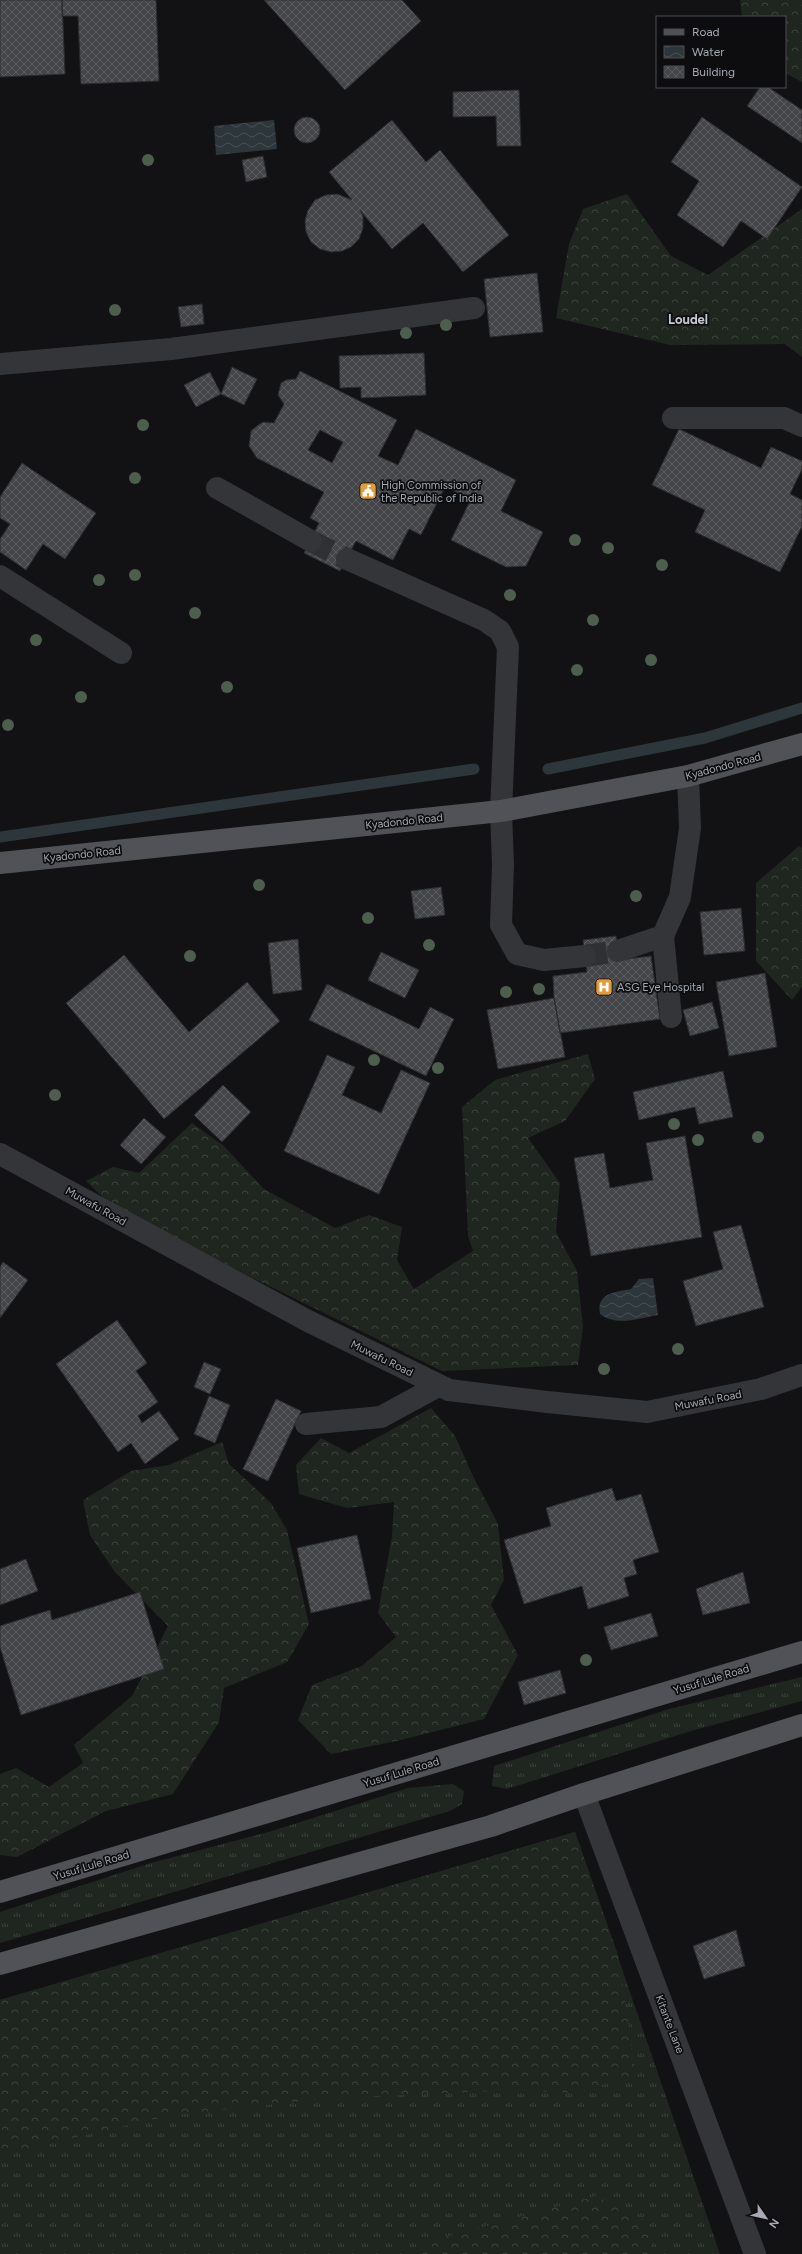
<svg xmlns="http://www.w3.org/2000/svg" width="802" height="2254" font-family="Figtree,sans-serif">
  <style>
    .grass { fill: url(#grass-tufts) }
    .forest { fill: url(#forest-crowns) }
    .water { fill: url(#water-waves) }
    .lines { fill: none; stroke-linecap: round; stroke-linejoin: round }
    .stream { stroke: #2d363b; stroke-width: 11 }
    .building { fill: url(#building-cross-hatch); stroke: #2c2d2f; fill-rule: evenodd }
    .minor-tunnel { stroke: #2f3034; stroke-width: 22; stroke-dasharray: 22 11; stroke-linecap: butt }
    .minor { stroke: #333538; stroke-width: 22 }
    .major { stroke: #505257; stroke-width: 22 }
    .tree { fill: #4d5e4e }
    .labels { text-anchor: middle; stroke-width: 3.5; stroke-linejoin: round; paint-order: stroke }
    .poi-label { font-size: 11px; fill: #a5aab3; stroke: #0d0d0f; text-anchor: start }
    .street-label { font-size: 11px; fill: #a5aab3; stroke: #0d0d0f }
    .quarter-label { font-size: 13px; font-weight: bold; fill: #c5c9d0; stroke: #0d0d0f }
  </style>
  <defs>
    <pattern id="grass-tufts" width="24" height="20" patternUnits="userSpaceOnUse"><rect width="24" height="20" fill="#1f261f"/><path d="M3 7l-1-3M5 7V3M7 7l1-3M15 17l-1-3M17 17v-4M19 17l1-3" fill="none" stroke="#3d433d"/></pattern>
    <pattern id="forest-crowns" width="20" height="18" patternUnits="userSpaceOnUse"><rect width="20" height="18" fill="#1f261f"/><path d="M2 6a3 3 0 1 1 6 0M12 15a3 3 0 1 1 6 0" fill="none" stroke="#3d433d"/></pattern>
    <pattern id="water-waves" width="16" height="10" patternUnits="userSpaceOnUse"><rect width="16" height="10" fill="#2d363b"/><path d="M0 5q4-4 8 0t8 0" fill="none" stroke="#485055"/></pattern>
    <pattern id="building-cross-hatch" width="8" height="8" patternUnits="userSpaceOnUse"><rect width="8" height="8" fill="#444549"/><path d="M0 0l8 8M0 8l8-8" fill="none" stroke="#5c5d61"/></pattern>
  </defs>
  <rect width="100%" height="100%" fill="#121214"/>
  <path class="grass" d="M 802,1677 L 802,1701 L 691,1731 L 507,1789 L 492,1786 L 494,1766 L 669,1709 Z
    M 453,1784 L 464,1791 L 462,1804 L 450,1811 L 0,1943 L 0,1912 L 151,1863 L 272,1831 L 408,1788 Z
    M 575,1832 L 720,2254 L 0,2254 L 0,2000 Z"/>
  <path class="forest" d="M 740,0 L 802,0 L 802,82 L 785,73 L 785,17 L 742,17 Z
    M 627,194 L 671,256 L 708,275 L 802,209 L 802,357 L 785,344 L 670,345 L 556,318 L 569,244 L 583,209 Z
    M 799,846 L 802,848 L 802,987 L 792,1000 L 756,961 L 756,883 Z
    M 588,1054 L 595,1079 L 565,1121 L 528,1138 L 560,1183 L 556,1232 L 577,1271 L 583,1327 L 578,1365 L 442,1371 L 247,1275 L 107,1201 L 86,1181 L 113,1167 L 139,1173 L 192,1123 L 224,1146 L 264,1189 L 335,1228 L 369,1215 L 402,1227 L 397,1260 L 414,1289 L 473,1251 L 468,1236 L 462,1107 L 495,1080 Z
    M 431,1408 L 455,1436 L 472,1474 L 498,1524 L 504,1580 L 491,1605 L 518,1655 L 484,1719 L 397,1741 L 331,1754 L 298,1720 L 312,1685 L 362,1666 L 396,1637 L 378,1613 L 392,1536 L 394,1502 L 347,1508 L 299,1494 L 296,1465 L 321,1438 L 349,1453 Z
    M 222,1442 L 229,1464 L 271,1503 L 287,1530 L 309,1624 L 287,1662 L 224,1688 L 219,1722 L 173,1794 L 106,1811 L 17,1857 L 0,1855 L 0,1774 L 16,1768 L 49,1787 L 83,1763 L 74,1745 L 132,1696 L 168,1626 L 115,1572 L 90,1535 L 83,1500 L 131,1471 L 169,1465 Z
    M 575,1832 L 618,1955 L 636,2074 L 578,2093 L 516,2090 L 330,2098 L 172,2115 L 0,2155 L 0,2000 Z
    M 596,2196 L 648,2222 L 655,2254 L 407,2254 L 446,2237 Z"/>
  <path class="water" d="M 274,120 L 277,149 L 216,155 L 214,126 Z
    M 653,1278 L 658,1315 C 639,1318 617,1327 600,1314 C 596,1293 615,1292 631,1289 L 639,1279 Z"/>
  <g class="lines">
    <path class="stream" d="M 548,769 L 705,738 L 802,708
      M 0,837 L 474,769"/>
  </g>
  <path class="building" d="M 0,0 L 62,0 L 65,74 L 0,77 Z
    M 62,0 L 156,0 L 159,81 L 81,84 L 78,16 L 62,16 Z
    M 264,0 L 402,0 L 421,21 L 345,90 Z
    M 760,87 L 768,87 L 802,110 L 802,143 L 747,106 Z
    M 519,90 L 521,146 L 497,146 L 496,116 L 453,117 L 453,92 Z
    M 702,117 L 802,187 L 767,239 L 741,221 L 723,247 L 677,215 L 699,181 L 671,162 Z
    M294 130a13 13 0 1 1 26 0a13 13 0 1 1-26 0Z
    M 392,120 L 426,162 L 440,150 L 509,235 L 463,272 L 423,223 L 392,249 L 360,210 L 363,216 L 363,228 L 359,239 L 351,247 L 342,251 L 331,252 L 320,249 L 311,242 L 306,232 L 305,221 L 308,210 L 315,200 L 326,195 L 337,194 L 352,200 L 329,172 Z
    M 263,156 L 267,177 L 246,182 L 242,160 Z
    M 537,273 L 543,332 L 490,337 L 484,279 Z
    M 202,304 L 204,324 L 181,327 L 178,307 Z
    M 424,353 L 426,395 L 361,398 L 361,387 L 340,388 L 339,356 Z
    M 232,367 L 257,379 L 244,405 L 221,394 Z
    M 300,371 L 397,420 L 378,456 L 398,465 L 416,429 L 516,480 L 501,511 L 543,532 L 526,566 L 506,567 L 451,540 L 471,499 L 445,487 L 421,535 L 409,529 L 393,560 L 356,541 L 340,571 L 304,553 L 319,523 L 310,518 L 324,492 L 257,458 L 249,446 L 251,431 L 257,426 L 263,422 L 274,423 L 284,404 L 278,395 L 281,383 L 286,380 L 296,379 ZM 320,430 L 343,442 L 332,463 L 308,450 Z
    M 210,372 L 221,394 L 196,407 L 184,385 Z
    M 679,429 L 761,468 L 771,447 L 802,461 L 802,469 L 790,494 L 802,500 L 802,526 L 780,572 L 695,532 L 705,510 L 652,485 Z
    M 22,463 L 96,513 L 65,559 L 43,544 L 26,570 L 0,552 L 0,539 L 10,524 L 0,518 L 0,497 Z
    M 441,887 L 445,915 L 415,919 L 411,891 Z
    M 741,908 L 745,951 L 704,955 L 700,912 Z
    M 616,936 L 619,960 L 651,956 L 660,1019 L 560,1033 L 554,998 L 553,976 L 587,972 L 583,940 Z
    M 298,939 L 302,990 L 273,994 L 268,943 Z
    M 381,952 L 419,970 L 405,998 L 368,980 Z
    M 124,955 L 189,1032 L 247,982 L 280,1021 L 164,1119 L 66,1003 Z
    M 765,973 L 777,1047 L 729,1056 L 716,982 Z
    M 327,984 L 419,1029 L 430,1007 L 454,1019 L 426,1076 L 309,1020 Z
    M 554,998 L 565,1057 L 498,1069 L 487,1010 Z
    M 712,1002 L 719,1028 L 690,1036 L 683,1010 Z
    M 327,1055 L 355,1067 L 342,1095 L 381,1113 L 401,1070 L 430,1083 L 379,1194 L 284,1151 Z
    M 723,1071 L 733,1117 L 699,1124 L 695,1107 L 639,1120 L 633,1092 Z
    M 223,1085 L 251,1112 L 222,1142 L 194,1115 Z
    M 144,1118 L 166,1137 L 141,1164 L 120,1145 Z
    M 685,1136 L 702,1237 L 591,1256 L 574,1158 L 604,1153 L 610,1188 L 653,1180 L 646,1143 Z
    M 741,1225 L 764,1307 L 696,1326 L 683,1281 L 723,1269 L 713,1232 Z
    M 3,1262 L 28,1280 L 0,1318 L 0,1267 Z
    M 117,1320 L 147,1363 L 136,1371 L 158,1402 L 138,1416 L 142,1423 L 159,1411 L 179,1439 L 145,1464 L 131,1443 L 118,1452 L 56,1364 Z
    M 204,1362 L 221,1369 L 210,1394 L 194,1387 Z
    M 209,1396 L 230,1405 L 215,1443 L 194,1434 Z
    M 276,1399 L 301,1411 L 268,1481 L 243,1469 Z
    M 612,1488 L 616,1501 L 641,1494 L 659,1552 L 633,1560 L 637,1574 L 624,1578 L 629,1596 L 588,1609 L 582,1586 L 524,1604 L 504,1540 L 551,1526 L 546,1508 Z
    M 357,1535 L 371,1599 L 311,1613 L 297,1548 Z
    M 26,1559 L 38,1591 L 0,1605 L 0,1569 Z
    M 743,1572 L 750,1603 L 703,1615 L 696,1589 Z
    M 140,1592 L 164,1669 L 21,1715 L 0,1647 L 0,1626 L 50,1610 L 52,1620 Z
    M 651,1613 L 658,1636 L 611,1650 L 604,1627 Z
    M 560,1670 L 566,1693 L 524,1705 L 518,1682 Z
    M 736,1930 L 745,1966 L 704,1979 L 693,1946 Z"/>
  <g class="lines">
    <path class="minor-tunnel" d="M 311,541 L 347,559
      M 585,956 L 618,951"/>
    <path class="minor" d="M 0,364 L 171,349 L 474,308
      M 673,418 L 784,418 L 802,426
      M 217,488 L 311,541
      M 347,559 L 484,620 L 500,631 L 508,647 L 501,811 L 503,865 L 501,925 L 517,954 L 544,960 L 585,956
      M 0,576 L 121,653
      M 663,936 L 671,1017
      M 618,951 L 663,936 L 680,897 L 690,828 L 688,776
      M 0,1154 L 308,1321 L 449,1390 L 547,1402 L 647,1412 L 761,1389 L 802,1375
      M 306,1424 L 381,1417 L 438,1386
      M 584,1794 L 755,2254"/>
    <path class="major" d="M 0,863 L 501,811 L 688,776 L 802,744
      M 0,1892 L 802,1652
      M 0,1964 L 491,1826 L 584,1794 L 802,1725"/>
  </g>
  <g class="tree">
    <circle cx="148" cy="160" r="6"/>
    <circle cx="115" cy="310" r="6"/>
    <circle cx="446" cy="325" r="6"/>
    <circle cx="406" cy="333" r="6"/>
    <circle cx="143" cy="425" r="6"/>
    <circle cx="135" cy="478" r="6"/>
    <circle cx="575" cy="540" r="6"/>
    <circle cx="608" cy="548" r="6"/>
    <circle cx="662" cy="565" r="6"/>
    <circle cx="135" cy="575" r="6"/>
    <circle cx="99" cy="580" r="6"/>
    <circle cx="510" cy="595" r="6"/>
    <circle cx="195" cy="613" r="6"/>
    <circle cx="593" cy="620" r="6"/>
    <circle cx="36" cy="640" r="6"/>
    <circle cx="651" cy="660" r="6"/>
    <circle cx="577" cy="670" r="6"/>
    <circle cx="227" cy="687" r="6"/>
    <circle cx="81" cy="697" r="6"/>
    <circle cx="8" cy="725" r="6"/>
    <circle cx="259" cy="885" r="6"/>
    <circle cx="636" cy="896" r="6"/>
    <circle cx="368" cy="918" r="6"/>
    <circle cx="429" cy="945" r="6"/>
    <circle cx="190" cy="956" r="6"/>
    <circle cx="539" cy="989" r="6"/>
    <circle cx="506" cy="992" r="6"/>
    <circle cx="374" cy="1060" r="6"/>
    <circle cx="438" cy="1068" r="6"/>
    <circle cx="55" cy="1095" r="6"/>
    <circle cx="674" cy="1124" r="6"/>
    <circle cx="758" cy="1137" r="6"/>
    <circle cx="698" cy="1140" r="6"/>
    <circle cx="678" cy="1349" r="6"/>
    <circle cx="604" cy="1369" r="6"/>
    <circle cx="586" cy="1660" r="6"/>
  </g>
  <defs>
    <symbol id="civic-square" viewBox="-11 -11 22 22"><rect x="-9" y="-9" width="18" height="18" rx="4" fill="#e49c3a" stroke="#0d0d0f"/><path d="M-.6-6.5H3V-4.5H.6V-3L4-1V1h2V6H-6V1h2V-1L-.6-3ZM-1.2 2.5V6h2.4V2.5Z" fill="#fff"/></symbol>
    <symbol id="hospital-square" viewBox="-11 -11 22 22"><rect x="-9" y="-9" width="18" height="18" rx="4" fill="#e49c3a" stroke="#0d0d0f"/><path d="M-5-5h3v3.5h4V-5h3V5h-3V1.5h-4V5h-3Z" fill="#fff"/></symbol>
  </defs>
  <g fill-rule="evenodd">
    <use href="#civic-square" x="358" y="481" width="20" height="20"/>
    <use href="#hospital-square" x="594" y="977" width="20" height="20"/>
  </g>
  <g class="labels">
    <g class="poi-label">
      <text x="381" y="489">High Commission of<tspan x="381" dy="13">the Republic of India</tspan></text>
      <text x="617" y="991">ASG Eye Hospital</text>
    </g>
    <g class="street-label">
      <text transform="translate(723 766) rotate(-15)" y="4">Kyadondo Road</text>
      <text transform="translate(404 821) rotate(-6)" y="4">Kyadondo Road</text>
      <text transform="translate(82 854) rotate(-6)" y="4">Kyadondo Road</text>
      <text transform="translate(96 1206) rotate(29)" y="4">Muwafu Road</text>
      <text transform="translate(382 1358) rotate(26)" y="4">Muwafu Road</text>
      <text transform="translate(708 1400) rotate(-11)" y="4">Muwafu Road</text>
      <text transform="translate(711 1679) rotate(-17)" y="4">Yusuf Lule Road</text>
      <text transform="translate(401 1772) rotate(-17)" y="4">Yusuf Lule Road</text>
      <text transform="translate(91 1865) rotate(-17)" y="4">Yusuf Lule Road</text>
      <text transform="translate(670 2024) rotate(69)" y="4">Kitante Lane</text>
    </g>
    <g class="quarter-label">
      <text x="688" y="324">Loudel</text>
    </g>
  </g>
  <rect x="656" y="16" width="130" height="72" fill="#0d0d0f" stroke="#4a4c51"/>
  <rect x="664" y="29" width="20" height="6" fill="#505257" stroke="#4a4c51"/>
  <text x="692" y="36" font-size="12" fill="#a5aab3">Road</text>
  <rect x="664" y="46" width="20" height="12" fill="url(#water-waves)" stroke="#4a4c51"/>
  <text x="692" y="56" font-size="12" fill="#a5aab3">Water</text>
  <rect x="664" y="66" width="20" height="12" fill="url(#building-cross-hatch)" stroke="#4a4c51"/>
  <text x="692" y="76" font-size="12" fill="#a5aab3">Building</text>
  <g transform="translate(766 2218) rotate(124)" stroke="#0d0d0f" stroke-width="3" paint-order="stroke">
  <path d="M0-3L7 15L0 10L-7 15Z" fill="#a5aab3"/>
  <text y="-6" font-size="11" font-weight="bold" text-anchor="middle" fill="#a5aab3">N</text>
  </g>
</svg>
